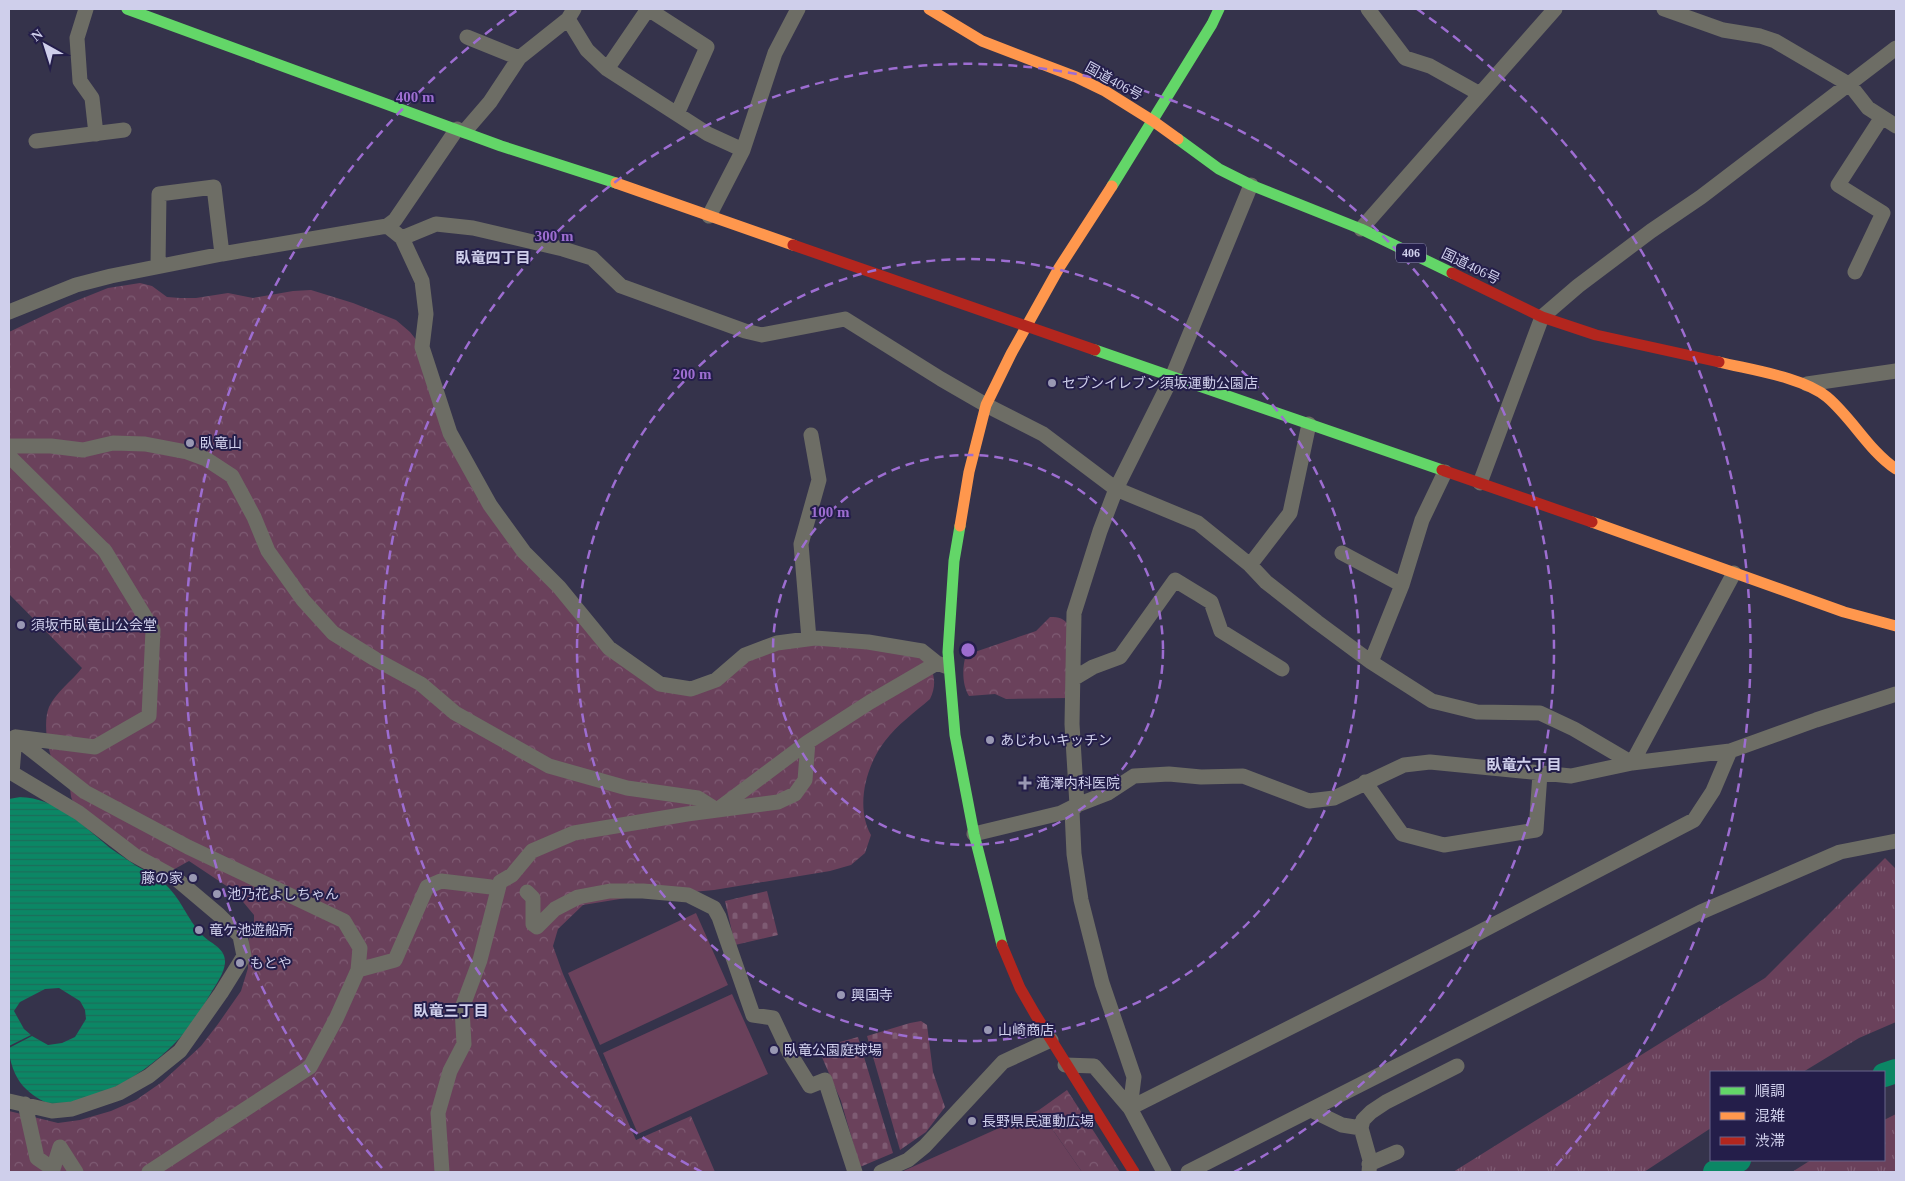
<svg xmlns="http://www.w3.org/2000/svg" width="1905" height="1181" font-family="'Times New Roman','Noto Sans JP',serif">
  <style>
    .grass { fill: url(#grass-tufts) }
    .forest { fill: url(#forest-crowns) }
    .cemetery { fill: url(#cemetery-stones) }
    .pitch { fill: #6a415b }
    .water { fill: url(#water-rules) }
    .lines { fill: none; stroke-linecap: round; stroke-linejoin: round }
    .river { stroke: #0b8765; stroke-width: 24 }
    .street { stroke: #6d6d65; stroke-width: 15 }
    .fast { stroke: #63d668; stroke-width: 11 }
    .slow { stroke: #ff974d; stroke-width: 11 }
    .jam { stroke: #b3261e; stroke-width: 11 }
    .ring { fill: none; stroke: #9d6dd1; stroke-width: 2.5; stroke-dasharray: 9 6 }
    .poi-dot { fill: #9998b3; stroke: #241e4a; stroke-width: 2 }
    .labels { text-anchor: middle; stroke-width: 4; stroke-linejoin: round; paint-order: stroke }
    .shield { fill: #241e4a; stroke: #9c9abb; stroke-width: 1 }
    .shield-label { font-size: 12px; font-weight: bold; fill: #cfcfeb }
    .street-label { font-size: 14px; fill: #cfcfeb; stroke: #241e4a }
    .poi-label { font-size: 14px; fill: #cfcfeb; stroke: #241e4a; text-anchor: start }
    .neighbourhood-label { font-size: 15px; font-weight: bold; fill: #cfcfeb; stroke: #241e4a }
    .centre { fill: #9d6dd1; stroke: #241e4a; stroke-width: 2.5 }
    .ring-label { font-size: 15px; text-anchor: middle; font-weight: bold; fill: #9d6dd1; stroke: #241e4a; stroke-width: 4; stroke-linejoin: round; paint-order: stroke }
  </style>
  <defs>
    <pattern id="grass-tufts" width="24" height="20" patternUnits="userSpaceOnUse" patternTransform="scale(1.25)"><rect width="24" height="20" fill="#6a415b"/><path d="M3 7l-1-3M5 7V3M7 7l1-3M15 17l-1-3M17 17v-4M19 17l1-3" fill="none" stroke="#7e5b73"/></pattern>
    <pattern id="forest-crowns" width="20" height="18" patternUnits="userSpaceOnUse" patternTransform="scale(1.25)"><rect width="20" height="18" fill="#6a415b"/><path d="M2 6a3 3 0 1 1 6 0M12 15a3 3 0 1 1 6 0" fill="none" stroke="#7e5b73"/></pattern>
    <pattern id="cemetery-stones" width="16" height="16" patternUnits="userSpaceOnUse" patternTransform="scale(1.25)"><rect width="16" height="16" fill="#6a415b"/><path d="M2 7V4a2 2 0 0 1 4 0v3zM10 15v-3a2 2 0 0 1 4 0v3z" fill="#7e5b73"/></pattern>
    <pattern id="water-rules" width="6" height="5" patternUnits="userSpaceOnUse" patternTransform="scale(1.25)"><rect width="6" height="5" fill="#0b8765"/><path d="M0 2.5h6" fill="none" stroke="#1d6d5a"/></pattern>
  </defs>
  <rect width="100%" height="100%" fill="#35334b"/>
  <path class="grass" d="M 1885,858 L 1896,869 L 1896,1022 L 1859,1038 L 1803,1072 L 1711,1072 L 1711,1128 L 1644,1172 L 1453,1172 L 1765,978 Z
    M 1896,1114 L 1896,1172 L 1792,1172 L 1811,1160 L 1884,1160 L 1884,1120 Z"/>
  <path class="forest" d="M 140,283 L 152,286 L 167,297 L 180,298 L 196,298 L 228,293 L 253,298 L 293,291 L 311,290 L 353,303 L 396,320 L 410,332 L 422,347 L 449,431 L 490,505 L 609,648 L 660,684 L 691,689 L 777,643 L 922,651 C 932,667 939,681 930,699 C 915,712 897,725 885,741 C 866,765 855,807 871,835 L 865,853 L 851,865 L 830,871 L 714,890 L 626,898 L 583,905 L 558,929 L 553,946 L 563,974 L 636,1140 L 691,1116 L 715,1172 L 9,1172 L 9,1111 L 58,1123 L 80,1120 L 111,1111 L 136,1100 L 162,1082 L 201,1046 L 218,1024 L 241,991 L 248,968 L 247,946 L 254,921 L 254,915 L 234,891 L 189,861 L 171,871 L 136,851 L 75,804 C 69,797 72,793 69,787 C 65,778 58,772 54,764 C 47,750 43,721 49,707 C 56,692 72,681 82,668 L 9,594 L 9,332 L 68,304 L 108,288 Z
    M 1050,617 C 1059,617 1064,618 1069,626 L 1068,698 L 1006,699 L 995,694 L 969,696 C 962,685 962,667 966,655 L 1036,631 Z
    M 1067,1090 L 1120,1172 L 1082,1172 L 1039,1110 Z"/>
  <path class="cemetery" d="M 767,891 L 778,935 L 735,945 L 725,901 Z
    M 921,1021 L 927,1025 L 933,1072 L 945,1107 L 926,1132 L 900,1150 L 867,1036 L 910,1023 Z
    M 858,1037 L 893,1153 L 860,1167 L 841,1101 L 818,1048 Z"/>
  <path class="pitch" d="M 696,913 L 728,985 L 600,1045 L 568,973 Z
    M 732,994 L 768,1074 L 638,1134 L 603,1053 Z
    M 1039,1110 L 1082,1172 L 901,1172 Z"/>
  <path class="water" d="M 20,797 C 56,798 84,826 110,848 C 118,854 127,859 135,865 C 145,871 156,876 164,883 C 181,898 187,919 202,935 C 211,944 226,948 225,963 C 224,973 217,983 212,991 C 202,1009 188,1031 172,1046 C 144,1073 106,1097 67,1103 C 62,1103 56,1105 52,1104 C 41,1102 31,1094 23,1086 C 15,1077 9,1061 9,1048 L 32,1036 L 48,1045 L 62,1043 L 75,1037 L 86,1019 L 85,1010 L 80,1001 L 59,988 L 45,989 L 20,1002 L 14,1011 L 24,1029 L 31,1035 L 9,1046 L 9,799 Z"/>
  <g class="lines">
    <path class="river" d="M 1884,1075 L 1896,1071
      M 1715,1172 L 1739,1160"/>
    <path class="street" d="M 86,9 L 77,38 L 80,81 L 92,98 L 96,134
      M 648,9 L 707,47 L 677,114
      M 1368,9 L 1405,58 L 1430,66 L 1480,94
      M 1664,9 L 1723,30 L 1760,36 L 1775,41 L 1850,85 L 1868,108 L 1896,126
      M 568,19 L 587,50 L 607,69 L 708,134 L 743,150
      M 467,37 L 519,58
      M 607,69 L 648,9
      M 465,131 L 490,102 L 519,58 L 568,19 L 574,9
      M 36,141 L 124,130
      M 709,216 L 743,150 L 775,53 L 798,9
      M 387,226 L 402,238 L 422,281 L 426,314 L 422,347 L 450,433 L 490,505 L 524,552 L 559,587 L 609,648 L 660,684 L 691,689 L 716,680 L 745,655 L 777,643 L 815,638 L 868,642 L 922,651 L 937,663 L 945,666
      M 1361,229 L 1555,9
      M 402,238 L 436,224 L 473,228 L 563,249 L 592,258 L 621,286 L 745,331 L 762,335 L 845,319 L 941,379 L 986,405 L 1043,434 L 1116,489 L 1198,523 L 1250,565 L 1266,582 L 1317,622 L 1371,662 L 1432,701 L 1477,712 L 1540,713 L 1574,729 L 1632,763
      M 158,266 L 159,194 L 214,187 L 222,254
      M 1855,272 L 1883,213 L 1838,185 L 1882,117
      M 9,312 L 76,285 L 111,276 L 222,254 L 387,226 L 395,220 L 457,129
      M 1807,384 L 1896,371
      M 9,446 L 51,446 L 83,450 L 113,443 L 145,444 L 187,452 L 206,459 L 232,476 L 254,517 L 268,551 L 303,600 L 333,633 L 375,659 L 421,684 L 455,713 L 549,766 L 627,788 L 698,798 L 717,810 L 808,742 L 870,702 L 937,663
      M 9,456 L 105,551 L 153,630 L 149,716 L 95,747 L 16,737
      M 1480,483 L 1542,317 L 1578,286 L 1651,231 L 1701,197 L 1896,48
      M 1342,553 L 1402,585
      M 1250,565 L 1290,513 L 1309,424
      M 809,639 L 801,544 L 819,480 L 811,435
      M 1371,662 L 1402,585 L 1422,520 L 1445,472
      M 1073,679 L 1093,667 L 1120,657 L 1175,580 L 1211,602 L 1221,631 L 1282,669
      M 15,737 L 85,792 L 188,847 L 344,921 L 360,948 L 358,970 L 395,960 L 427,887 L 441,881 L 491,887
      M 1632,763 L 1734,573
      M 9,768 L 12,773 L 79,813 L 134,855 L 174,877 L 219,915 L 240,936 L 244,956 L 221,993 L 180,1051 L 149,1076 L 119,1093 L 72,1109 L 52,1111 L 9,1101
      M 12,773 L 15,737
      M 1365,782 L 1402,834 L 1444,845 L 1536,830 L 1540,774
      M 974,834 L 1061,813 L 1077,805 L 1108,793 L 1134,776 L 1169,774 L 1201,777 L 1243,776 L 1309,801 L 1334,798 L 1404,765 L 1430,762 L 1571,776 L 1632,763 L 1730,751 L 1816,720 L 1896,694
      M 527,892 L 533,898 L 533,924 L 537,927 L 555,909 L 578,897 L 610,891 L 643,891 L 688,895 L 714,908 L 719,917 L 753,1015 L 773,1018 L 789,1052 L 810,1086 L 825,1080 L 855,1172
      M 1065,1065 L 1094,1066 L 1130,1108 L 1164,1172
      M 25,1104 L 37,1158 L 53,1169 L 60,1147 L 76,1172
      M 1130,1108 L 1134,1077 L 1102,983 L 1081,900 L 1074,854 L 1072,811 L 1077,805 L 1072,724 L 1074,613 L 1100,531 L 1116,489 L 1172,377 L 1251,185
      M 1130,1108 L 1476,934 L 1694,820 L 1713,791 L 1730,751
      M 1311,1110 L 1342,1125 L 1361,1128 L 1370,1160 L 1369,1172
      M 1361,1128 L 1363,1120 L 1371,1112 L 1386,1102 L 1457,1066
      M 1369,1164 L 1397,1152
      M 149,1172 L 310,1067 L 336,1019 L 358,970
      M 442,1172 L 438,1113 L 450,1071 L 464,1044 L 462,1008 L 480,960 L 500,882 L 512,875 L 532,851 L 574,833 L 687,814 L 778,802 L 795,794 L 805,780 L 808,742
      M 881,1172 L 908,1160 L 925,1146 L 1003,1062 L 1051,1040
      M 1188,1172 L 1701,912 L 1840,852 L 1896,841"/>
    <path class="fast" d="M 127,9 L 501,146 L 616,183
      M 1178,139 L 1219,169 L 1251,185 L 1361,229 L 1452,273
      M 1112,186 L 1212,24 L 1219,9
      M 1095,350 L 1442,470
      M 960,526 L 954,561 L 948,652 L 955,735 L 974,834 L 1002,945"/>
    <path class="slow" d="M 929,9 L 982,41 L 1076,77 L 1105,91 L 1153,121 L 1178,139
      M 616,183 L 793,245
      M 1719,362 C 1751,370 1803,377 1827,397 C 1853,419 1868,450 1896,469
      M 1592,522 L 1844,612 L 1896,626
      M 960,526 L 969,472 L 986,405 L 1011,354 L 1059,268 L 1112,186"/>
    <path class="jam" d="M 793,245 L 1095,350
      M 1452,273 L 1542,317 L 1596,335 L 1719,362
      M 1442,470 L 1592,522
      M 1002,945 L 1020,988 L 1035,1014 L 1134,1172"/>
  </g>
  <g class="ring">
    <circle cx="968" cy="650" r="195"/>
    <circle cx="968" cy="650" r="391"/>
    <path d="M702 1172A586 586 0 1 1 1234 1172"/>
    <path d="M382 1168A782 782 0 0 1 519 9M1417 9A782 782 0 0 1 1554 1168"/>
  </g>
  <g class="poi-dot">
    <circle cx="1052" cy="383" r="5"/>
    <circle cx="190" cy="443" r="5"/>
    <circle cx="21" cy="625" r="5"/>
    <circle cx="990" cy="740" r="5"/>
    <path d="M1022.5 775.5h5v5h5v5h-5v5h-5v-5h-5v-5h5z"/>
    <circle cx="193" cy="878" r="5"/>
    <circle cx="217" cy="894" r="5"/>
    <circle cx="199" cy="930" r="5"/>
    <circle cx="240" cy="963" r="5"/>
    <circle cx="841" cy="995" r="5"/>
    <circle cx="988" cy="1030" r="5"/>
    <circle cx="774" cy="1050" r="5"/>
    <circle cx="972" cy="1121" r="5"/>
  </g>
  <g class="labels">
    <rect class="shield" x="1396" y="243.5" width="30" height="19" rx="4"/>
    <g class="shield-label">
      <text x="1411" y="257">406</text>
    </g>
    <g class="street-label">
      <text transform="translate(1114 81) rotate(29)" y="5">国道406号</text>
      <text transform="translate(1471 266) rotate(26)" y="5">国道406号</text>
    </g>
    <g class="poi-label">
      <text x="1062" y="388">セブンイレブン須坂運動公園店</text>
      <text x="200" y="448">臥竜山</text>
      <text x="31" y="630">須坂市臥竜山公会堂</text>
      <text x="1000" y="745">あじわいキッチン</text>
      <text x="1036" y="788">滝澤内科医院</text>
      <text x="183" y="883" text-anchor="end">藤の家</text>
      <text x="227" y="899">池乃花よしちゃん</text>
      <text x="209" y="935">竜ケ池遊船所</text>
      <text x="250" y="968">もとや</text>
      <text x="851" y="1000">興国寺</text>
      <text x="998" y="1035">山崎商店</text>
      <text x="784" y="1055">臥竜公園庭球場</text>
      <text x="982" y="1126">長野県民運動広場</text>
    </g>
    <g class="neighbourhood-label">
      <text x="493" y="263">臥竜四丁目</text>
      <text x="1524" y="770">臥竜六丁目</text>
      <text x="451" y="1016">臥竜三丁目</text>
    </g>
  </g>
  <circle cx="968" cy="650" r="8" class="centre"/>
  <g class="ring-label">
    <text x="415" y="102">400 m</text>
    <text x="554" y="241">300 m</text>
    <text x="692" y="379">200 m</text>
    <text x="830" y="517">100 m</text>
  </g>
  <rect width="1905" height="1181" fill="none" stroke="#cfcfeb" stroke-width="20"/>
  <rect x="1710" y="1071" width="175" height="90" fill="#241e4a" stroke="#68658a"/>
  <rect x="1720" y="1087" width="25" height="8" fill="#63d668" stroke="#68658a"/>
  <text x="1755" y="1096" font-size="15" fill="#cfcfeb">順調</text>
  <rect x="1720" y="1112" width="25" height="8" fill="#ff974d" stroke="#68658a"/>
  <text x="1755" y="1121" font-size="15" fill="#cfcfeb">混雑</text>
  <rect x="1720" y="1137" width="25" height="8" fill="#b3261e" stroke="#68658a"/>
  <text x="1755" y="1146" font-size="15" fill="#cfcfeb">渋滞</text>
  <g transform="translate(45 45) rotate(321)" stroke="#241e4a" stroke-width="4" paint-order="stroke">
  <path d="M0-4L9 19L0 12L-9 19Z" fill="#cfcfeb"/>
  <text y="-8" font-size="14" font-weight="bold" text-anchor="middle" fill="#cfcfeb">N</text>
  </g>
</svg>
